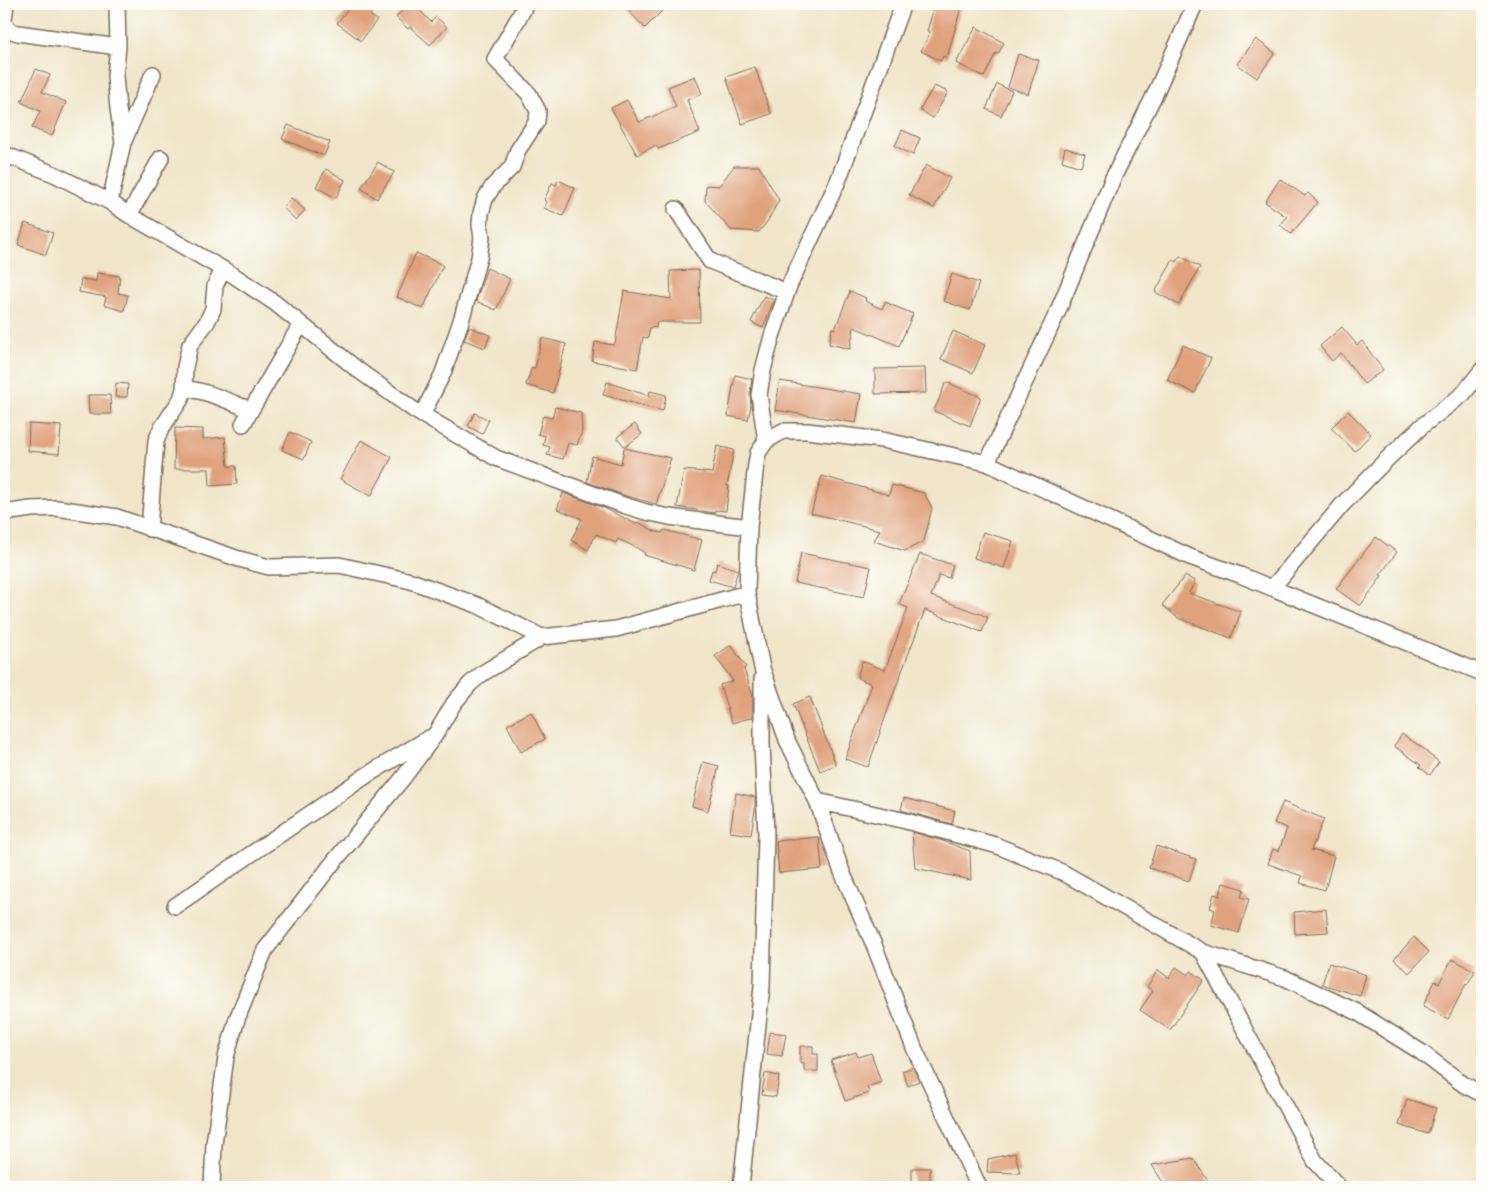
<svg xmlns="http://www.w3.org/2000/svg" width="1486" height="1191" font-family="'Libre Caslon Text',serif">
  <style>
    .building { fill: #e0a17d }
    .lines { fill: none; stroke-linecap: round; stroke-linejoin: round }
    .minor-casing { stroke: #7a6b5a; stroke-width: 18 }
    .minor { stroke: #fff; stroke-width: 15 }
  </style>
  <rect width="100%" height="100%" fill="#fdfcf7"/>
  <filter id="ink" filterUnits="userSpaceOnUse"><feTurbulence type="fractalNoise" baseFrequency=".02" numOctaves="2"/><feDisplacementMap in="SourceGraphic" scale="10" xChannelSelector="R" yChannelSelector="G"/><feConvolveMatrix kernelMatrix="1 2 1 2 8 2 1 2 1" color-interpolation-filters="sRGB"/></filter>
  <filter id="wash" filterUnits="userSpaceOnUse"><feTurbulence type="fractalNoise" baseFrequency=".0096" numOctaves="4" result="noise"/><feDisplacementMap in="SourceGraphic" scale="20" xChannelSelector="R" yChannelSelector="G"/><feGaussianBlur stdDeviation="1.12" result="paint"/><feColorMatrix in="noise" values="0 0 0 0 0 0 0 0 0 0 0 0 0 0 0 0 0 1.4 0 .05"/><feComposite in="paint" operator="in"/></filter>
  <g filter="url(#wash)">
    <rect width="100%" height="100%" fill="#f0e5c9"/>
    <g id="blocks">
      <path class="building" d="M 352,4 L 361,4 L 372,12 L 370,15 L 377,20 L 361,41 L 337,23 Z
        M 409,4 L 414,4 L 431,22 L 436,17 L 447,27 L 430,45 L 410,27 L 408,29 L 396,17 Z
        M 622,4 L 669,4 L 645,28 Z
        M 935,4 L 962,4 L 947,58 L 943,56 L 941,61 L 921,51 L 930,32 L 927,31 Z
        M 976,27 L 1004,43 L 998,54 L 996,53 L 984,77 L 956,63 Z
        M 1256,39 L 1275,53 L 1257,78 L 1237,64 Z
        M 1018,54 L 1039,60 L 1028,94 L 1008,87 Z
        M 755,67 L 771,114 L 742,124 L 726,77 Z
        M 36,69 L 50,75 L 42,92 L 66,102 L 52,136 L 32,128 L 40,111 L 21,102 Z
        M 695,76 L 702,94 L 687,100 L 700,132 L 658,149 L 656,145 L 637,155 L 611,108 L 627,100 L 639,122 L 676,107 L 668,87 Z
        M 997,84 L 1012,91 L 1001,116 L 986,109 Z
        M 934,86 L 948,92 L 933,118 L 920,110 Z
        M 288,125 L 330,142 L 324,156 L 282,139 Z
        M 902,130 L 920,138 L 913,155 L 895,146 Z
        M 1065,148 L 1085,154 L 1081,167 L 1062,161 Z
        M 378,162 L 394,172 L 377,199 L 361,188 Z
        M 926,165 L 950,178 L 934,208 L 909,195 Z
        M 734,166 L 759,166 L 779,200 L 767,222 L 759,232 L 731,230 L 705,201 L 706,185 L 719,186 Z
        M 326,169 L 345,180 L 336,198 L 316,187 Z
        M 1280,179 L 1305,196 L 1308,193 L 1318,202 L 1291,234 L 1280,225 L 1287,217 L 1265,202 Z
        M 558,180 L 575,188 L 563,216 L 544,208 L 547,202 L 544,200 L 552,183 L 556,185 Z
        M 291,198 L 305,210 L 296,220 L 283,208 Z
        M 25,223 L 53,233 L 46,255 L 18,245 Z
        M 416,253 L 443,265 L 423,309 L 397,297 Z
        M 1180,256 L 1200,267 L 1179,305 L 1155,292 L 1173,260 L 1177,262 Z
        M 487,268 L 510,279 L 496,310 L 476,301 Z
        M 699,270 L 700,322 L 657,322 L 656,328 L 650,327 L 648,338 L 643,337 L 637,369 L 592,361 L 595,342 L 614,345 L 615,343 L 624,291 L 671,299 L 670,271 Z
        M 97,273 L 120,276 L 118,293 L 128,295 L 124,311 L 104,305 L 106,297 L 79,292 L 81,279 L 96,281 Z
        M 952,274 L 979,283 L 970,310 L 943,301 Z
        M 850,291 L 866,298 L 865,301 L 882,309 L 885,302 L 913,314 L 899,346 L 854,327 L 850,349 L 829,344 L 832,328 L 835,329 Z
        M 764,296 L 774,300 L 763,328 L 751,322 Z
        M 469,327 L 490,335 L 485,348 L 464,340 Z
        M 1342,327 L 1357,345 L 1362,341 L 1383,370 L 1364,384 L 1341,353 L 1332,361 L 1320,346 Z
        M 953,331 L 985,345 L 973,373 L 941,359 Z
        M 542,338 L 566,344 L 553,393 L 526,385 L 532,367 L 535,368 Z
        M 1183,345 L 1211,358 L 1195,393 L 1167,380 Z
        M 925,368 L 926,393 L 875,394 L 875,369 Z
        M 735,375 L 752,379 L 750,394 L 751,405 L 748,420 L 728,416 Z
        M 780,381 L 861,394 L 856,423 L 775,410 Z
        M 607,382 L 649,396 L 650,391 L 666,395 L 663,411 L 603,395 Z
        M 946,382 L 981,397 L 970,426 L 934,411 Z
        M 116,383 L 128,384 L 127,397 L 115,397 Z
        M 88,395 L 110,395 L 111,414 L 89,414 Z
        M 555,407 L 581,413 L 582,431 L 577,445 L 568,443 L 563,459 L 547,455 L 550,447 L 543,445 L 545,436 L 538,434 L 543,416 L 552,418 Z
        M 1348,411 L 1371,434 L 1355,451 L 1331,428 Z
        M 475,413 L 489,420 L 482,434 L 468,426 Z
        M 29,424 L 61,426 L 59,454 L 28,451 Z
        M 635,424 L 642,434 L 625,447 L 617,437 Z
        M 175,428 L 203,429 L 203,439 L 225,437 L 228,466 L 236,466 L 237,484 L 210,486 L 209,469 L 174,469 Z
        M 290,432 L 311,442 L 304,459 L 282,450 Z
        M 361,440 L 392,457 L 371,496 L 340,479 Z
        M 717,446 L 734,450 L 727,486 L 729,486 L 726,511 L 715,510 L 715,513 L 677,507 L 684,470 L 712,473 Z
        M 624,448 L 671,458 L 656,504 L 626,496 L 587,482 L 592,456 L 621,464 Z
        M 822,476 L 889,495 L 892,485 L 924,493 L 932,508 L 924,541 L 905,551 L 874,541 L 880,530 L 811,513 Z
        M 563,493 L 604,508 L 636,524 L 638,522 L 654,531 L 662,533 L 664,530 L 702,540 L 694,570 L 644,555 L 645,553 L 637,548 L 618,539 L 616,543 L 596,534 L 588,550 L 571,540 L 582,519 L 557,509 Z
        M 983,532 L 1013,541 L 1004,568 L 974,558 Z
        M 1376,537 L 1397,552 L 1380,575 L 1382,576 L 1360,606 L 1336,589 Z
        M 801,553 L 871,567 L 864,597 L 795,583 Z
        M 920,554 L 953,565 L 949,578 L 939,575 L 931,596 L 988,617 L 982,632 L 925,610 L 893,695 L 868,767 L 845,759 L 872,684 L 857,678 L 862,661 L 885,670 L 908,608 L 899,604 Z
        M 717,563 L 738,570 L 733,587 L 709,580 L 712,570 L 715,571 Z
        M 1185,576 L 1195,581 L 1189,593 L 1241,612 L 1231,638 L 1178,618 L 1162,605 Z
        M 731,645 L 746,667 L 744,669 L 753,696 L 753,717 L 732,723 L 720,685 L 733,681 L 715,656 Z
        M 810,697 L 836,765 L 820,771 L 793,704 Z
        M 531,712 L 545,739 L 521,752 L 507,725 Z
        M 1402,734 L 1427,751 L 1426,752 L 1439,762 L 1430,775 L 1419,767 L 1421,765 L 1394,746 Z
        M 703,762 L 719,766 L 708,811 L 692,806 Z
        M 736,793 L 755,797 L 755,809 L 751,835 L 730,832 Z
        M 904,798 L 955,811 L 952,824 L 901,810 Z
        M 1283,802 L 1324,819 L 1311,850 L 1334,856 L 1325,890 L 1300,883 L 1302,876 L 1268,864 L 1273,849 L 1279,851 L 1287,828 L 1274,823 Z
        M 912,832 L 943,841 L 970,851 L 971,880 L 915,868 Z
        M 819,837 L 822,869 L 779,873 L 776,841 Z
        M 1156,846 L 1196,859 L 1189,881 L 1149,868 Z
        M 1223,883 L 1244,889 L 1241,897 L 1249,899 L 1239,933 L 1211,925 L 1215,910 L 1210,908 L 1214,894 L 1220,896 Z
        M 1326,909 L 1328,932 L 1295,934 L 1294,912 Z
        M 1414,937 L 1429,952 L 1409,973 L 1394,959 Z
        M 1452,959 L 1475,971 L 1467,985 L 1466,984 L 1448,1019 L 1423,1006 L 1435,981 L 1439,983 Z
        M 1329,963 L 1366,975 L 1360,996 L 1322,984 Z
        M 1176,967 L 1188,975 L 1191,971 L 1204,980 L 1170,1030 L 1140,1010 L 1153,991 L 1147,987 L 1158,970 L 1169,978 Z
        M 770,1032 L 786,1034 L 782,1056 L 767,1054 Z
        M 800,1046 L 813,1046 L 813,1054 L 818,1054 L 818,1071 L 804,1071 L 804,1064 L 800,1063 Z
        M 856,1052 L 858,1057 L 871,1053 L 881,1082 L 867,1087 L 869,1093 L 845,1101 L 831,1060 Z
        M 913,1067 L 919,1081 L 908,1086 L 902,1071 Z
        M 765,1073 L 779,1076 L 776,1097 L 762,1095 Z
        M 1407,1099 L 1436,1108 L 1428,1134 L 1399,1125 Z
        M 1015,1153 L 1020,1173 L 987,1172 L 988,1159 Z
        M 1193,1158 L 1212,1187 L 1166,1187 L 1152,1165 Z
        M 912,1168 L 930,1168 L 930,1187 L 912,1187 Z"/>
    </g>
  </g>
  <g filter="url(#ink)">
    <use href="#blocks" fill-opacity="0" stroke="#7a6b5a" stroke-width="1"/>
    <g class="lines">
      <defs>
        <path id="minor" d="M 4,19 L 6,5
          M 4,22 L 8,30 L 18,33 L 118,47
          M 123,143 L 153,74
          M 4,154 L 54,174 L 110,202 L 129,215 L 233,275 L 275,303 L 358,370 L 414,410 L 496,458 L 623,505 L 646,512 L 669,517 L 749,527
          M 110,202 L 123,143 L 118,109 L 115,76 L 118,47 L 117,4
          M 676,209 L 710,261 L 787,292
          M 129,215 L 161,158
          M 184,389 C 204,389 232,403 251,410
          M 422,415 L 443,373 L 461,321 L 479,258 L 482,238 L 480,225 L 481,213 L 485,199 L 493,186 L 512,167 L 518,150 L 537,121 L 538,111 L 529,94 L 495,59 L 523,10 L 524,4
          M 243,424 L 301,324
          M 766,441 L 759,395 L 763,370 L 772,336 L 789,286 L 838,181 L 903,4
          M 987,463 L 1058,311 L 1113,178 L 1156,92 L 1195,4
          M 4,513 L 31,509 L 57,508 L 117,517 L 239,559 L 269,567 L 339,565 L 411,581 L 477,605 L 542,637
          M 149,529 L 156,441 L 161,429 L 181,399 L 184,389 L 185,367 L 190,345 L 207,322 L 213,309 L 215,286 L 223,269
          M 1272,588 L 1343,504 L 1385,461 L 1422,426 L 1463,394 L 1482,370
          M 817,801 L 902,820 L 995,845 L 1062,872 L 1203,952 L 1285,978 L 1357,1012 L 1421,1052 L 1463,1084 L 1482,1094
          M 175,906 L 367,775 L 429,738
          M 1203,952 L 1315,1161 L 1339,1187
          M 212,1187 L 214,1144 L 226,1057 L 237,1019 L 265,950 L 332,864 L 403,778 L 435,735 L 454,703 L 470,684 L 483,673 L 542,637 L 616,629 L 747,593
          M 741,1187 L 762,986 L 766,835 L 762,744 L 762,679
          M 979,1187 L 915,1050 L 874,945 L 842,872 L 817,801 L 787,740 L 762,668 L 747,593 L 749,527 L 756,464 L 758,453 L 766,441 L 783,431 L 807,431 L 882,440 L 987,463 L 1190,557 L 1240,575 L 1482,673"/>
      </defs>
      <use href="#minor" class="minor-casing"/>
      <use href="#minor" class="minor"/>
    </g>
  </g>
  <rect width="1486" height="1191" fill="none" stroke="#fdfcf7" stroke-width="20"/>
</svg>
